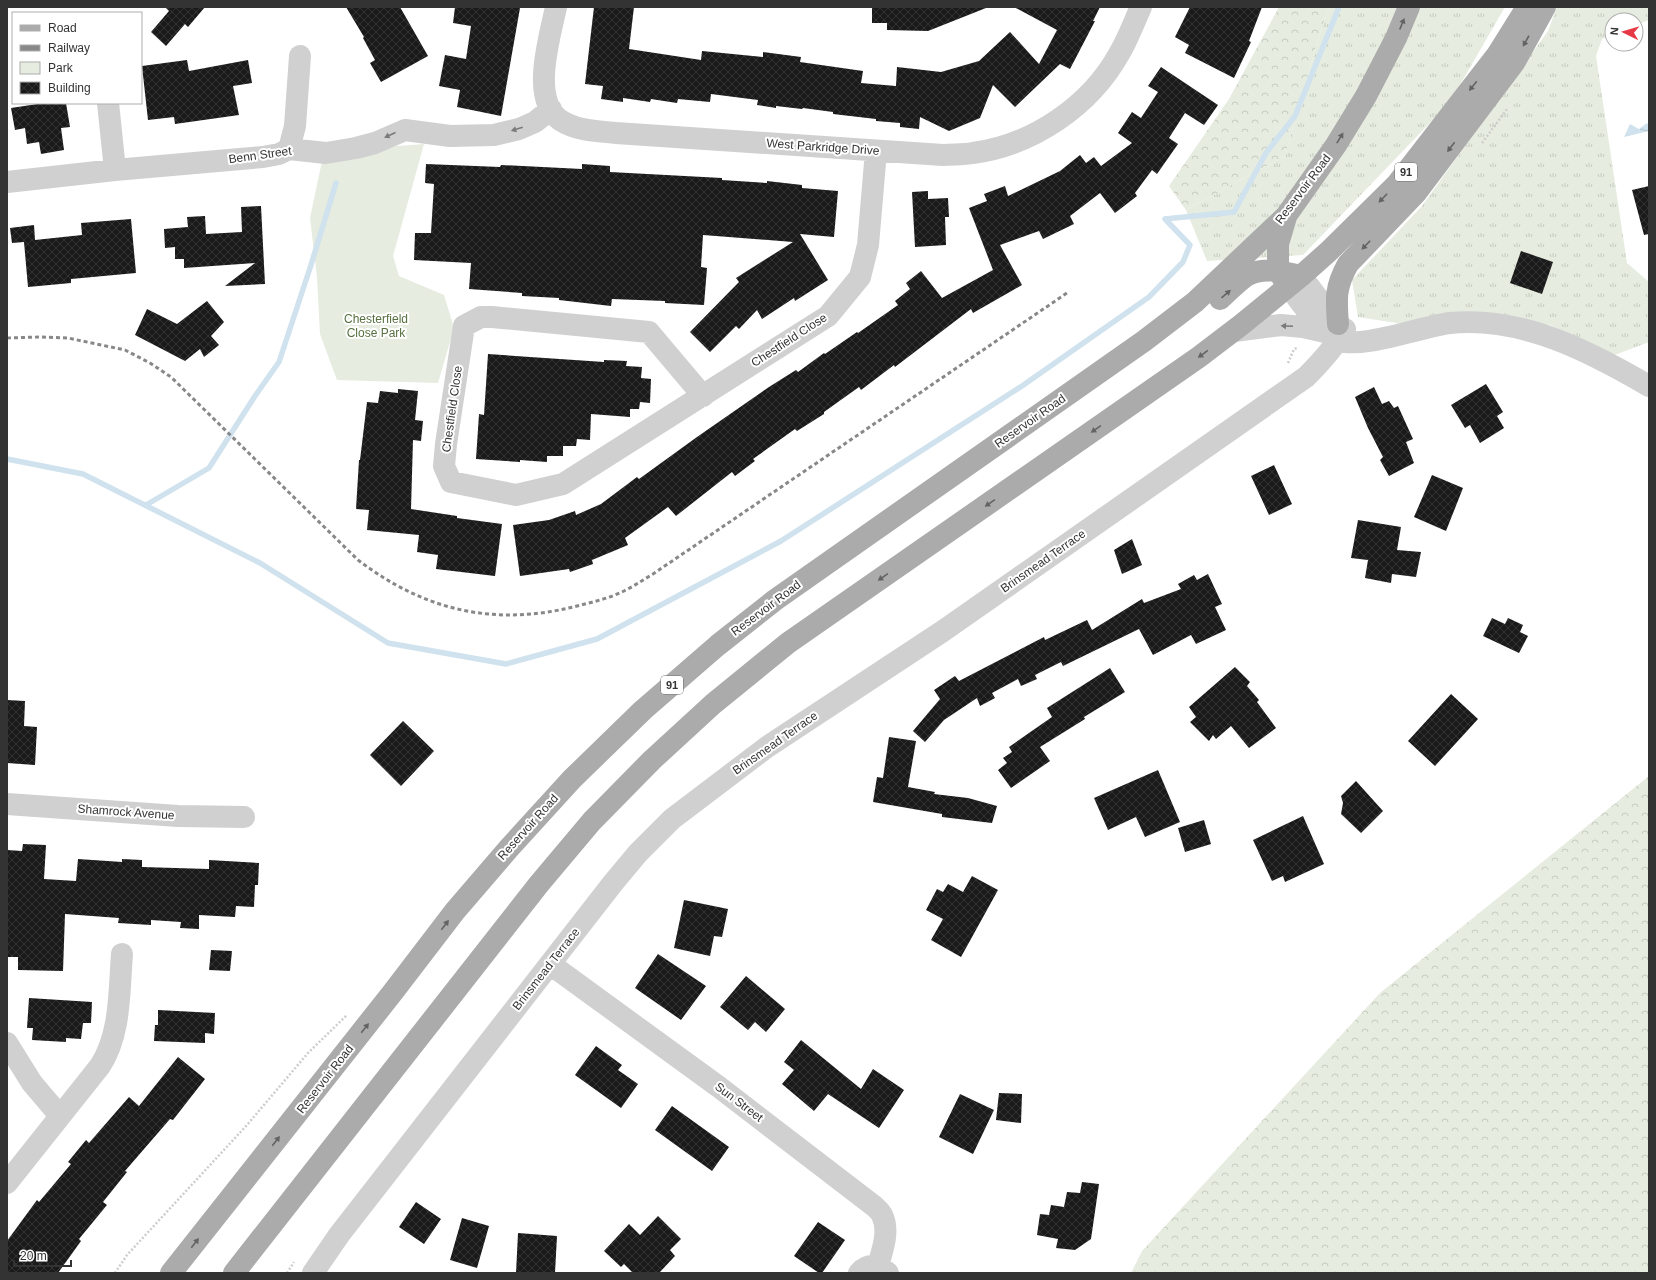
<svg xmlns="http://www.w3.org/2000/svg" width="1656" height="1280" font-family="Arial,sans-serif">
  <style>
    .grass { fill: url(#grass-tufts) }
    .forest { fill: url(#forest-crowns) }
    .green { fill: #e6ecdf }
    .water { fill: url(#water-ripples) }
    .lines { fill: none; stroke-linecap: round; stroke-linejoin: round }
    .stream { stroke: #cfe2ee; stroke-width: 5.5 }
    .building { fill: url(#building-cross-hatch) }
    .path { stroke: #cdcdcd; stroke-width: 2.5; stroke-dasharray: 2 2; stroke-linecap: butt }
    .minor { stroke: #d0d0d0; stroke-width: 22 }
    .major { stroke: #ababab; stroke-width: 22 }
    .rail { stroke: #888; stroke-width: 3; stroke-dasharray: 4 3; stroke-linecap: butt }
    .oneway { fill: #636363 }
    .oneway2 { fill: #7a7a7a }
    .labels { text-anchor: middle; stroke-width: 4; stroke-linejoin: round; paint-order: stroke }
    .shield { fill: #fff; stroke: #707070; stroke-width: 1 }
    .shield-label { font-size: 11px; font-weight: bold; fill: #333 }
    .street-label { font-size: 12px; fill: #333; stroke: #fff }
    .park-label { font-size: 12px; fill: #56703f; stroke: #fff }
  </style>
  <defs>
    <pattern id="grass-tufts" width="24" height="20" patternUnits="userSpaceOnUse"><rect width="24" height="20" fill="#e6ecdf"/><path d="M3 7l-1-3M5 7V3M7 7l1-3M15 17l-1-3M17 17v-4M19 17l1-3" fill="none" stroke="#c6cbc0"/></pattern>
    <pattern id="forest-crowns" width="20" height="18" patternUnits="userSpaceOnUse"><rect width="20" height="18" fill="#e6ecdf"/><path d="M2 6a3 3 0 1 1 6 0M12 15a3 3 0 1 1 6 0" fill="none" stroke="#c6cbc0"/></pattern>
    <pattern id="water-ripples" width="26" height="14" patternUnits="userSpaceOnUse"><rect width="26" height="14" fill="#cfe2ee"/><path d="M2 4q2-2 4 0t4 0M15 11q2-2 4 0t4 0" fill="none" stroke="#b2c2cd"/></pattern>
    <pattern id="building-cross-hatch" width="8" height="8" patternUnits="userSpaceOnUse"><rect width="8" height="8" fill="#1a1a1a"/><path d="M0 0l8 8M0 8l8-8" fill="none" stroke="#333"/></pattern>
  </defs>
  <rect width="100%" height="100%" fill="#fff"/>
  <path class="grass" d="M 1329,7 L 1505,7 L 1450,102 L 1303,255 L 1207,261 L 1186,210 L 1285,156 L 1319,36 Z
    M 1557,7 L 1649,7 L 1649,20 L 1636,25 L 1636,20 L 1612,20 L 1612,35 L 1602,39 L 1596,56 L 1627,263 L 1649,282 L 1649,342 L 1612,356 L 1550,325 L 1463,319 L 1409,325 L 1358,317 L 1352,280 L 1422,206 L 1548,31 Z"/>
  <path class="forest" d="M 1279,7 L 1329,7 L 1319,36 L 1285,156 L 1186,210 L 1169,186 L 1229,99 Z
    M 1649,776 L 1649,1273 L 1131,1273 L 1142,1251 L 1380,993 Z"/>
  <path class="green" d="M 424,144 L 393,256 L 399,276 L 444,295 L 454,328 L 438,383 L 337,380 L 320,334 L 317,277 L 310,218 L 322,161 L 372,148 Z"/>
  <path class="water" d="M 1647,123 L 1649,126 L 1649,131 L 1624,137 L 1630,124 L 1639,129 Z"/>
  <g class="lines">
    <path class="stream" d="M 1165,219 L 1234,212 L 1266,153 L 1295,116 L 1339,7
      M 7,459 L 83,474 L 260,563 L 388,643 L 506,664 L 597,639 L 781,541 L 1022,386 L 1149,297 L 1183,262 L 1190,245 L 1165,219
      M 146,505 L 209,468 L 255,396 L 279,362 L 311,265 L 336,183"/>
  </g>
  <path class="building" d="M 165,7 L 205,7 L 188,27 L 185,24 L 166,46 L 151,32 L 169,11 Z
    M 346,7 L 400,7 L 428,56 L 381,82 L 370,63 L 375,60 L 363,38 L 364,37 Z
    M 455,7 L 520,8 L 501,116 L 457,107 L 460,90 L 439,86 L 445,55 L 466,59 L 471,26 L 453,23 Z
    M 594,7 L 634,7 L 629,49 L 701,60 L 702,51 L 763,57 L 763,52 L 801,57 L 800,62 L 863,71 L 861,83 L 896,86 L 897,67 L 941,72 L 979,61 L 1010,32 L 1039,64 L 1057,30 L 1014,7 L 1100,7 L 1093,21 L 1095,21 L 1070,69 L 1060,64 L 1015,107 L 993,85 L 980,118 L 949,131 L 920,117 L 919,129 L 900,127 L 900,123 L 876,121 L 876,119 L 833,114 L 833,112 L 803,108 L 802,109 L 776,106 L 776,108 L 757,105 L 758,100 L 711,94 L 710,102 L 678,99 L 677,103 L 651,99 L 650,102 L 623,98 L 623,102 L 601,99 L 603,86 L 585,84 Z
    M 872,7 L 986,7 L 986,8 L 928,31 L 887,30 L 887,23 L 872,23 Z
    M 1190,7 L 1262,7 L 1249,41 L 1251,42 L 1234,78 L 1185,53 L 1189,45 L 1175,37 Z
    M 187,60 L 189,71 L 248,60 L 252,83 L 233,86 L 239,115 L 175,124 L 174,117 L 148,120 L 142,66 Z
    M 1161,67 L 1218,105 L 1204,125 L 1185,113 L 1169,138 L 1178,144 L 1157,174 L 1152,170 L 1135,193 L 1137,196 L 1115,213 L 1100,193 L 1070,216 L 1074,224 L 1043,239 L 1039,231 L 1000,245 L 1022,285 L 973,313 L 971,309 L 895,367 L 894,365 L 861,390 L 859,387 L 824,412 L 824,414 L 797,431 L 795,429 L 753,459 L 755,461 L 735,476 L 732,472 L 676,516 L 668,507 L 625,538 L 628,545 L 592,560 L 593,564 L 570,572 L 569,569 L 520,576 L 513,525 L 549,520 L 575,511 L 576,515 L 601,504 L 637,477 L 639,479 L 697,437 L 769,387 L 796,370 L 798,372 L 824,353 L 825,354 L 857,332 L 858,333 L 898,305 L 895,301 L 910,289 L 906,283 L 921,271 L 942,298 L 993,270 L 969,208 L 987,201 L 984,194 L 1005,186 L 1008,196 L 1060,171 L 1080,155 L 1086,163 L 1094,157 L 1101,166 L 1132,143 L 1118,133 L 1132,112 L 1141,118 L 1158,92 L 1148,86 Z
    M 44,103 L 66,103 L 70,127 L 61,128 L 64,150 L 41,154 L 39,142 L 27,144 L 25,128 L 15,130 L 11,108 Z
    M 426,164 L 500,167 L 501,165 L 582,169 L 582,164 L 610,166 L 610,172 L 722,178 L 722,180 L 767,183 L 767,181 L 802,185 L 802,188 L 838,191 L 834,237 L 800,234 L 828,280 L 795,301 L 794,298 L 762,319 L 757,310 L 739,329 L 736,326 L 710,352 L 690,332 L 739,282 L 736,278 L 793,242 L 703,235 L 701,267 L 707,268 L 704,305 L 665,303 L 665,301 L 612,299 L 611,306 L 559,300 L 559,298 L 522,296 L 522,293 L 469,289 L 471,263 L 414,260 L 415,233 L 431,233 L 434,184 L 425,183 Z
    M 1649,186 L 1649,234 L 1644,235 L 1632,190 Z
    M 928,191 L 928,199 L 948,198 L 949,217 L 945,217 L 946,245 L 915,247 L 912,192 Z
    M 261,206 L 265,284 L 225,286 L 255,263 L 184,268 L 184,259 L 175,259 L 175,247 L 165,248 L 164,229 L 188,227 L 187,217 L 205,216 L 206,234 L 242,232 L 241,207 Z
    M 131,219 L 136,273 L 71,279 L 71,283 L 28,287 L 24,242 L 12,243 L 10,228 L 34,225 L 35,240 L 82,235 L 81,223 Z
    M 1521,251 L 1553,262 L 1542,294 L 1510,283 Z
    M 207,301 L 224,322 L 211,336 L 219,345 L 204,357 L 200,349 L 185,361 L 135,335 L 147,309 L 177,324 Z
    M 488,354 L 604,362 L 604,360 L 627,361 L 626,366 L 642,367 L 641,378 L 651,379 L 650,403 L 640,402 L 639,409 L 630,409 L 630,417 L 591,414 L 590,440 L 577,439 L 576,446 L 563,446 L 563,456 L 547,456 L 547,462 L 520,460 L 520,462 L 476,459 L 479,414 L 484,415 Z
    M 1486,384 L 1503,412 L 1497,416 L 1504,428 L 1480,443 L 1470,425 L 1465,428 L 1451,405 Z
    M 1374,387 L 1382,404 L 1389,401 L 1394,408 L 1398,406 L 1413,439 L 1406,442 L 1414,463 L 1389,476 L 1380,460 L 1383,457 L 1368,428 L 1355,397 Z
    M 398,389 L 418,391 L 415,420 L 423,421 L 421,441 L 413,440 L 411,509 L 457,516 L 457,518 L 502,524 L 495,576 L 436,569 L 438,555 L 417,552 L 419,535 L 367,530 L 369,510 L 356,509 L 359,460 L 360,460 L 367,402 L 378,403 L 380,391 L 398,393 Z
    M 1274,465 L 1292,504 L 1269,515 L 1251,476 Z
    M 1432,475 L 1463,488 L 1446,531 L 1414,517 Z
    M 1358,520 L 1401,527 L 1397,550 L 1421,552 L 1416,577 L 1392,574 L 1391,583 L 1365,578 L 1368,560 L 1351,558 Z
    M 1132,539 L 1142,565 L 1122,574 L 1114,550 Z
    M 1208,574 L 1222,604 L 1215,607 L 1226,630 L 1196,644 L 1191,635 L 1153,655 L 1139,629 L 1063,666 L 1061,662 L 1035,675 L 1037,679 L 1021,686 L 1018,679 L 992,693 L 995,698 L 980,706 L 977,698 L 944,720 L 925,742 L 913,731 L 940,699 L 934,690 L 955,676 L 959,681 L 1044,637 L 1045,640 L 1087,620 L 1092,630 L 1142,599 L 1144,603 L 1181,589 L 1178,584 L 1194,575 L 1197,580 Z
    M 1492,618 L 1505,624 L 1508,618 L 1523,625 L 1520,632 L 1528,636 L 1519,653 L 1483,636 Z
    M 1235,667 L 1250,682 L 1247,686 L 1259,700 L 1257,702 L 1276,728 L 1249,748 L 1231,726 L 1216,739 L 1213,735 L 1209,741 L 1190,722 L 1196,717 L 1189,707 Z
    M 1110,668 L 1125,692 L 1084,717 L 1085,719 L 1040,747 L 1050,761 L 1011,788 L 998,770 L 1007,763 L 1003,758 L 1012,752 L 1009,747 L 1052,717 L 1047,708 Z
    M 1451,694 L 1478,719 L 1435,766 L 1408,741 Z
    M 7,700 L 25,701 L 24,726 L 37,727 L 35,765 L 7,763 Z
    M 403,721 L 434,751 L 401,786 L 370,755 Z
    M 889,737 L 916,741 L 908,787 L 935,792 L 934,794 L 968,798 L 997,806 L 992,823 L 942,817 L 942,814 L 873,802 L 877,777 L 883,778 Z
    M 1158,770 L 1180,822 L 1145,837 L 1136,817 L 1108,830 L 1094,798 Z
    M 1356,781 L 1383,811 L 1361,833 L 1341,814 L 1343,803 L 1341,796 Z
    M 1303,816 L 1324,864 L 1285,882 L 1283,876 L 1272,881 L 1253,840 Z
    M 1204,820 L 1211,844 L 1185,852 L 1178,828 Z
    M 23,844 L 46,845 L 44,879 L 76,881 L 78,859 L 122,862 L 122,859 L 142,860 L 142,867 L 209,869 L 209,860 L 259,863 L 258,885 L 255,885 L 254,907 L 236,906 L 235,917 L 199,915 L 199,929 L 180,928 L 181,922 L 151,920 L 151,925 L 118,923 L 119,918 L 65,914 L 63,971 L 18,970 L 18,957 L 7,957 L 7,850 L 22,851 Z
    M 972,876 L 998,890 L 961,957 L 931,940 L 943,919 L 926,910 L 937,889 L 943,892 L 948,884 L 963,892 Z
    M 684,900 L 728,909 L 722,937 L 714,936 L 710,956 L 674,948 Z
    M 211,950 L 232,951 L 230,971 L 209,970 Z
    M 658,954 L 706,986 L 681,1020 L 635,988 Z
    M 746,976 L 785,1009 L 766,1032 L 755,1022 L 748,1030 L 720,1007 Z
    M 29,998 L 92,1002 L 91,1023 L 83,1023 L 81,1039 L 66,1038 L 66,1042 L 32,1040 L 33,1028 L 27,1028 Z
    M 158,1010 L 215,1013 L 214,1034 L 205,1033 L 205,1043 L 154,1041 L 155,1025 L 158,1025 Z
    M 801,1040 L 861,1089 L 873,1069 L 904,1090 L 879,1128 L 828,1094 L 814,1111 L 782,1084 L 794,1070 L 784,1062 Z
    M 596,1046 L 622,1065 L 618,1070 L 638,1084 L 621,1108 L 575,1075 Z
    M 178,1057 L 205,1079 L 173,1120 L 170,1119 L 125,1171 L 127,1172 L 103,1202 L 107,1205 L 79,1239 L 81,1241 L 58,1273 L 7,1273 L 7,1241 L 37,1200 L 39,1202 L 71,1164 L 68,1162 L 86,1140 L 89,1143 L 129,1097 L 139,1106 Z
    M 999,1093 L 1022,1094 L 1021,1123 L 996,1120 Z
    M 960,1094 L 994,1110 L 973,1154 L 939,1137 Z
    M 672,1106 L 729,1147 L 712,1171 L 655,1130 Z
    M 1082,1182 L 1099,1184 L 1091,1239 L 1075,1250 L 1056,1248 L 1058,1239 L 1037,1235 L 1040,1214 L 1049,1215 L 1051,1205 L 1064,1207 L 1067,1192 L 1080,1193 Z
    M 416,1202 L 441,1219 L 424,1244 L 399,1227 Z
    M 658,1216 L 681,1239 L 670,1250 L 675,1256 L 659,1273 L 633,1273 L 624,1264 L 621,1267 L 604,1251 L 629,1224 L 640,1235 Z
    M 462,1218 L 489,1226 L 477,1268 L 450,1260 Z
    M 818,1222 L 845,1240 L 822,1273 L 819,1273 L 794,1256 Z
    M 518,1233 L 557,1236 L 555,1273 L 516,1273 Z"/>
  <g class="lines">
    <path class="path" d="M 1482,143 L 1507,109
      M 1288,363 L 1294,349 L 1297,348
      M 115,1273 L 127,1255 L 247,1125 L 308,1053 L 347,1015
      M 287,1273 L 294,1262"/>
    <path class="minor" d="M 556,7 C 550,37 530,99 560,120 C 577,131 597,131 616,133 L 943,155 C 953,154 963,155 973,153 C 1033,145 1090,106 1119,54 C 1128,39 1134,22 1141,7
      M 108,103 L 115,170
      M 289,149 L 295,126 L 300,56
      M 7,182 L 115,170 L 263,157 L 279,154 L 289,149 L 326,153 L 356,148 L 375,143 L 405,130 L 450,136 L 494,135 L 519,129 L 535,122 L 551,109
      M 1301,276 L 1333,318
      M 1289,287 C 1301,302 1321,333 1338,340 C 1359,350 1424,326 1450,323 C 1522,316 1589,351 1649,386
      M 1234,331 L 1281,325 L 1303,327 L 1325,332
      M 703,396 L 649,332 L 492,317 L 481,317 L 464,326 L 446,444 L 444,466 L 451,482 L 516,495 L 563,484 L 828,316 L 860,277 L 868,245 L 876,151
      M 7,804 L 178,816 L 244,817
      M 550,964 L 719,1087 L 874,1206 C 877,1209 881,1212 882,1215 C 890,1231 882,1251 878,1266
      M 7,1043 L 32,1083 L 60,1116
      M 7,1183 L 100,1066 C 121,1034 119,991 122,954
      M 313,1273 L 339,1235 L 613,883 L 638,853 L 672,819 L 767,747 L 943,631 L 1306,377 C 1321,362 1335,347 1345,329
      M 859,1273 C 868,1263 879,1264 888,1273"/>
    <path class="major" d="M 1286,283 L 1278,271 L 1278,244 L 1286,217
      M 1220,299 C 1229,291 1237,282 1246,276 C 1263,266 1284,272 1301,276
      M 1338,324 C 1336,299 1335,287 1348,264 L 1416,193 L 1514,63 L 1545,7
      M 171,1273 L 393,992 L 455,911 L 510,847 L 572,779 L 643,710 L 718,645 L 775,600 L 1144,341 L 1195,302 L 1286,216 L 1336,145 L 1366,96 L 1396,38 L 1409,7
      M 234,1273 L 539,884 L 592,821 L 652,760 L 713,704 L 788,643 L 1199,357 L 1241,325 L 1301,276 L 1328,252 L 1397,184 L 1497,55 L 1527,7"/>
    <path class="rail" d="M 7,338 L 39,337 L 68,338 L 125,350 L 150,363 L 171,377 L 358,560 C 425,611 495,627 577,606 C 593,602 610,598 624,591 C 634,586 643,580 653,574 L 1067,293"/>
  </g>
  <defs><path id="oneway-solid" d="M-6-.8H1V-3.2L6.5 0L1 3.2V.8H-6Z"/></defs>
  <g class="oneway">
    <use href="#oneway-solid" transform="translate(1402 24) rotate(-68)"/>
    <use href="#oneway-solid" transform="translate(1526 41) rotate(119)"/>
    <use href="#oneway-solid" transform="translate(1473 86) rotate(128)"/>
    <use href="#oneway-solid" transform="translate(1340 138) rotate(-58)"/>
    <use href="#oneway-solid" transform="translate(1451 147) rotate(127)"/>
    <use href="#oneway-solid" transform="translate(1383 198) rotate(134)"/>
    <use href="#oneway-solid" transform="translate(1366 245) rotate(134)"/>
    <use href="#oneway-solid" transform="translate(1226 294) rotate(-41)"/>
    <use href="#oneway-solid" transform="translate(1203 354) rotate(144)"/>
    <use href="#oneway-solid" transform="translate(1096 429) rotate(145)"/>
    <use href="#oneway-solid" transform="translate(990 503) rotate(145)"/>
    <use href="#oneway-solid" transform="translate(883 577) rotate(145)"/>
    <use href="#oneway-solid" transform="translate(445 925) rotate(-53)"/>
    <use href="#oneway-solid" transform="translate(365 1028) rotate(-52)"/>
    <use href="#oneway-solid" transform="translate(276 1141) rotate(-52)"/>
    <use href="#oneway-solid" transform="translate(195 1243) rotate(-52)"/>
  </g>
  <g class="oneway2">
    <use href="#oneway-solid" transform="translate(517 129) rotate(163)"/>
    <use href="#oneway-solid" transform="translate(390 135) rotate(156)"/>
    <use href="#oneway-solid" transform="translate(1287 326) rotate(-177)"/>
  </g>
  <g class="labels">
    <g class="shield">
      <rect x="1395" y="163" width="22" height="18" rx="3"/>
      <rect x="661" y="676" width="22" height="18" rx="3"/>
    </g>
    <g class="shield-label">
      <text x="1406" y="176">91</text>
      <text x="672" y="689">91</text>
    </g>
    <g class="street-label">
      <text transform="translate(823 147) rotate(4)" y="4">West Parkridge Drive</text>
      <text transform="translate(260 155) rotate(-8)" y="4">Benn Street</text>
      <text transform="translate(1303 189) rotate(-53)" y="4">Reservoir Road</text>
      <text transform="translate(789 340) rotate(-33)" y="4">Chestfield Close</text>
      <text transform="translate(452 409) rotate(-82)" y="4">Chestfield Close</text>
      <text transform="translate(1030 421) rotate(-35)" y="4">Reservoir Road</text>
      <text transform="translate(1043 561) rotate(-35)" y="4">Brinsmead Terrace</text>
      <text transform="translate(766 608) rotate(-37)" y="4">Reservoir Road</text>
      <text transform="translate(775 743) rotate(-35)" y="4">Brinsmead Terrace</text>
      <text transform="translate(126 812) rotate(4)" y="4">Shamrock Avenue</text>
      <text transform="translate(528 827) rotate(-48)" y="4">Reservoir Road</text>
      <text transform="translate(546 969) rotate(-52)" y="4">Brinsmead Terrace</text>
      <text transform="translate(325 1079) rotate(-52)" y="4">Reservoir Road</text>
      <text transform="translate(739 1102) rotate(37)" y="4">Sun Street</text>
    </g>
    <g class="park-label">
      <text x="376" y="323">Chesterfield<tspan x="376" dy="14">Close Park</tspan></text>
    </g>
  </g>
  <rect width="1656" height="1280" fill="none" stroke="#333333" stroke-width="16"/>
  <rect x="12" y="12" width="130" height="92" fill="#ffffff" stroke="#adadad"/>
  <rect x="20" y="25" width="20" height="6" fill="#ababab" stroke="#adadad"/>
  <text x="48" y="32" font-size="12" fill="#333333">Road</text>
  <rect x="20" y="45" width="20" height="6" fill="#888888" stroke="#adadad"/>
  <text x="48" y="52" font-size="12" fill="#333333">Railway</text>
  <rect x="20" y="62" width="20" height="12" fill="#e6ecdf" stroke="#adadad"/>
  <text x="48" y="72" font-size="12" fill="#333333">Park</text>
  <rect x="20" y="82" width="20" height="12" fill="url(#building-cross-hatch)" stroke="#adadad"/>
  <text x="48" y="92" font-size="12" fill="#333333">Building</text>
  <g transform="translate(1624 32) rotate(275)"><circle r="19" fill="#ffffff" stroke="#adadad"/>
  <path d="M0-3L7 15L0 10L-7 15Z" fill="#e63946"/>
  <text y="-6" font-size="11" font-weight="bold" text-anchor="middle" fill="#333333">N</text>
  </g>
  <path d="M14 1260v6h57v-6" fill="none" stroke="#333333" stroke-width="2"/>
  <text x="20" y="1260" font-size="12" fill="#333333" stroke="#ffffff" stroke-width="3" paint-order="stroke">20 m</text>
</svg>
